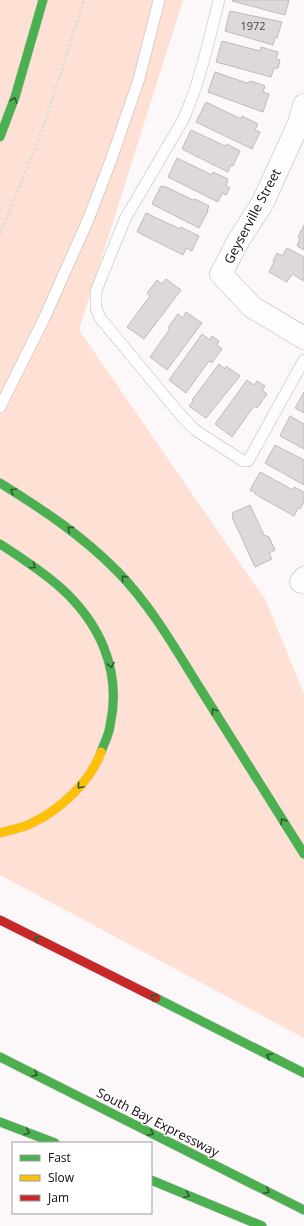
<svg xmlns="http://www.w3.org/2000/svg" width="304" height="1226" font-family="'Open Sans',sans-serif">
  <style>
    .green { fill: #fee0d5 }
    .building { fill: #ded8d9; stroke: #c1baba }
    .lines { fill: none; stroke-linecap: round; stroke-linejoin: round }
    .lane-casing { stroke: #bcb6b8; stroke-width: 12 }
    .street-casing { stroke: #bcb6b8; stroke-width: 23 }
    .fast-casing { stroke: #d8d4d6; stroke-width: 10 }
    .slow-casing { stroke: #d8d4d6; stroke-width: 10 }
    .jam-casing { stroke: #d8d4d6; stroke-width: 10 }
    .path { stroke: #dddcdc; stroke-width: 2.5; stroke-dasharray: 3 2; stroke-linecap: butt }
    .lane { stroke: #fffefe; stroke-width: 11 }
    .street { stroke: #fffefe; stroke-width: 22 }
    .fast { stroke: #4caf50; stroke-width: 9 }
    .slow { stroke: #ffc107; stroke-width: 9 }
    .jam { stroke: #c62828; stroke-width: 9 }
    .oneway { stroke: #2f5c2e }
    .labels { text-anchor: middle; stroke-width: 3; stroke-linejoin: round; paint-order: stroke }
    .number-label { font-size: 11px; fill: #453e40 }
    .street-label { font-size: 13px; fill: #120a0d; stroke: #fff }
  </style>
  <rect width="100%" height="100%" fill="#fcf7f9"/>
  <path class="green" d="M 0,0 L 183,0 L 79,330 L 266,601 L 304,694 L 304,1038 L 0,875 Z"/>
  <path class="building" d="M 233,0 L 289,0 L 285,15 L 232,1 Z
    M 230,11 L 282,22 L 277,38 L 275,38 L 273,45 L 225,31 Z
    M 222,41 L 260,51 L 261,47 L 278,52 L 276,59 L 280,60 L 278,68 L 274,68 L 271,77 L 216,62 Z
    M 215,72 L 247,83 L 251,81 L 265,86 L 263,92 L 269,94 L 263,112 L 208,92 Z
    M 206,102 L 241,119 L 242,116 L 258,124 L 255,130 L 260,132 L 252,149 L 196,122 Z
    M 191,130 L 225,146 L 227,144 L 240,151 L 233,166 L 231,165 L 228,172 L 182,149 Z
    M 177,158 L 212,175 L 213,172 L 228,179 L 226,186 L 230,188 L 226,195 L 222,193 L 218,202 L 168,177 Z
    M 161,186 L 164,187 L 164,186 L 193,200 L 195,199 L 209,206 L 207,211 L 208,211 L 199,228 L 152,204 Z
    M 146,213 L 180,229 L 181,227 L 199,236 L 192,251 L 186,248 L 183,255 L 137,232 Z
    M 304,225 L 304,250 L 297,246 L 300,239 L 298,237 Z
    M 287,248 L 304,257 L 304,281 L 292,274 L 287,282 L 269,272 L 274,262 L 273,261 L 277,253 L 282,256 Z
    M 166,279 L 181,290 L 144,339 L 127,327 L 150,296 L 147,293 L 157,280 L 162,284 Z
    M 186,312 L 202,323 L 167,370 L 150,357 L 169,330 L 169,326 L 178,314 L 183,318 Z
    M 202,334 L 210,340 L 212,336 L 219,341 L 217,345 L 222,349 L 212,363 L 209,361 L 186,393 L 169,380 Z
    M 219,364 L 225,369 L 226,366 L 240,376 L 206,418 L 189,406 L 193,401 L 192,400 Z
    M 247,380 L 254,385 L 257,381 L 265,386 L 262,390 L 267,394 L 257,408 L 254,406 L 232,437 L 215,424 Z
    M 304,392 L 304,413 L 295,408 Z
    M 290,416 L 304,424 L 304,449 L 280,436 Z
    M 275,445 L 304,460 L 304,485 L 265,463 Z
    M 260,472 L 293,490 L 294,487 L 304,492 L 304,502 L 300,509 L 298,508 L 294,516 L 255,494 L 256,493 L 250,490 Z
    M 250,505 L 264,535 L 269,537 L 275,550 L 269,553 L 272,559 L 255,567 L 232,517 L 233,516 L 232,513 Z"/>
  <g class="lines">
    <defs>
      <path id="lane" d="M 219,0 C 209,40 200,82 183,120 L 125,219 L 96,291 L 96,308 L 100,318 L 178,412 L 195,430 L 243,461 L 248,461 L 304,360
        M 0,407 L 43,321 L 88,220 L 111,160 L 139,79 L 159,0"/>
      <path id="street" d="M 304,105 L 299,123 L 263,202 L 237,243 L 221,274 L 252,307 L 304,338
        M 301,582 L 304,578"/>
      <path id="fast" d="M 0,137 L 15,97 L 43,0
        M 0,483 C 42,509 83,536 118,572 C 152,607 176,650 201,690 C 235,745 270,799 304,854
        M 0,544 C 43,572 84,598 104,648 C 114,673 116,699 110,726 C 109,735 104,743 101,752
        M 156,998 L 304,1073
        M 0,1057 L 304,1210
        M 0,1122 L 55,1143
        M 151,1180 L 262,1226"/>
      <path id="slow" d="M 0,833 C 10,830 22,828 32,823 C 60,810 91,781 101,752"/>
      <path id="jam" d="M 0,920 L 156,998"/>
    </defs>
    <use href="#lane" class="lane-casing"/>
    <use href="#street" class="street-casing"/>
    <use href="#fast" class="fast-casing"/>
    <use href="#slow" class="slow-casing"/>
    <use href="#jam" class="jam-casing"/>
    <path class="path" d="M 0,234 L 42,131 L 84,0"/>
    <use href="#lane" class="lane"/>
    <use href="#street" class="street"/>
    <use href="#fast" class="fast"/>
    <use href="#slow" class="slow"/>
    <use href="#jam" class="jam"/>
  </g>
  <defs><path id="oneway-chevron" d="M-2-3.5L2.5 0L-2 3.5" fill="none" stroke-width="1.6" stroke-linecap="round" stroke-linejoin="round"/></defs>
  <g class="oneway">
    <use href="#oneway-chevron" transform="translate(14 100) rotate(-71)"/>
    <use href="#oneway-chevron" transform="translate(13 491) rotate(-149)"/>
    <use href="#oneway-chevron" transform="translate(70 529) rotate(-143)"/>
    <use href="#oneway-chevron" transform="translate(33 566) rotate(35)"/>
    <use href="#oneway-chevron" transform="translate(124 578) rotate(-131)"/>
    <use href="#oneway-chevron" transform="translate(111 665) rotate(78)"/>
    <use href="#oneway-chevron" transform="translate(214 711) rotate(-122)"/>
    <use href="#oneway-chevron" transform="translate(80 786) rotate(131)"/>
    <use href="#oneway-chevron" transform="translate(283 821) rotate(-122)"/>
    <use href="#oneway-chevron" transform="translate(37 939) rotate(-153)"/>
    <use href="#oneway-chevron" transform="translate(153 997) rotate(-153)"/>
    <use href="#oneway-chevron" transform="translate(269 1056) rotate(-153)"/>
    <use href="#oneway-chevron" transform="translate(35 1074) rotate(27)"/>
    <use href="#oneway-chevron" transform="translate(27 1132) rotate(21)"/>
    <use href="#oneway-chevron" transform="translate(151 1133) rotate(27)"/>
    <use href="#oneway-chevron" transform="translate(267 1191) rotate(27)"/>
    <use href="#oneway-chevron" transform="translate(187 1195) rotate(22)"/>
  </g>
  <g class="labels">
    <g class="number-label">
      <text x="253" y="30">1972</text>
    </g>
    <g class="street-label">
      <text transform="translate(252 216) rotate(-62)" y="5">Geyserville Street</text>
      <text transform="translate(158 1122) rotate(27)" y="5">South Bay Expressway</text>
    </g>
  </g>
  <rect x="12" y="1142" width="140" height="72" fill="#ffffff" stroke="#a09d9e"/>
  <rect x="20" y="1155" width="20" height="6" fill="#4caf50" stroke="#a09d9e"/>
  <text x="48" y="1162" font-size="12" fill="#120a0d">Fast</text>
  <rect x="20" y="1175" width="20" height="6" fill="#ffc107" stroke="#a09d9e"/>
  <text x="48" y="1182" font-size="12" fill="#120a0d">Slow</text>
  <rect x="20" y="1195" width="20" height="6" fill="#c62828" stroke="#a09d9e"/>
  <text x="48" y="1202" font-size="12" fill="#120a0d">Jam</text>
</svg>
